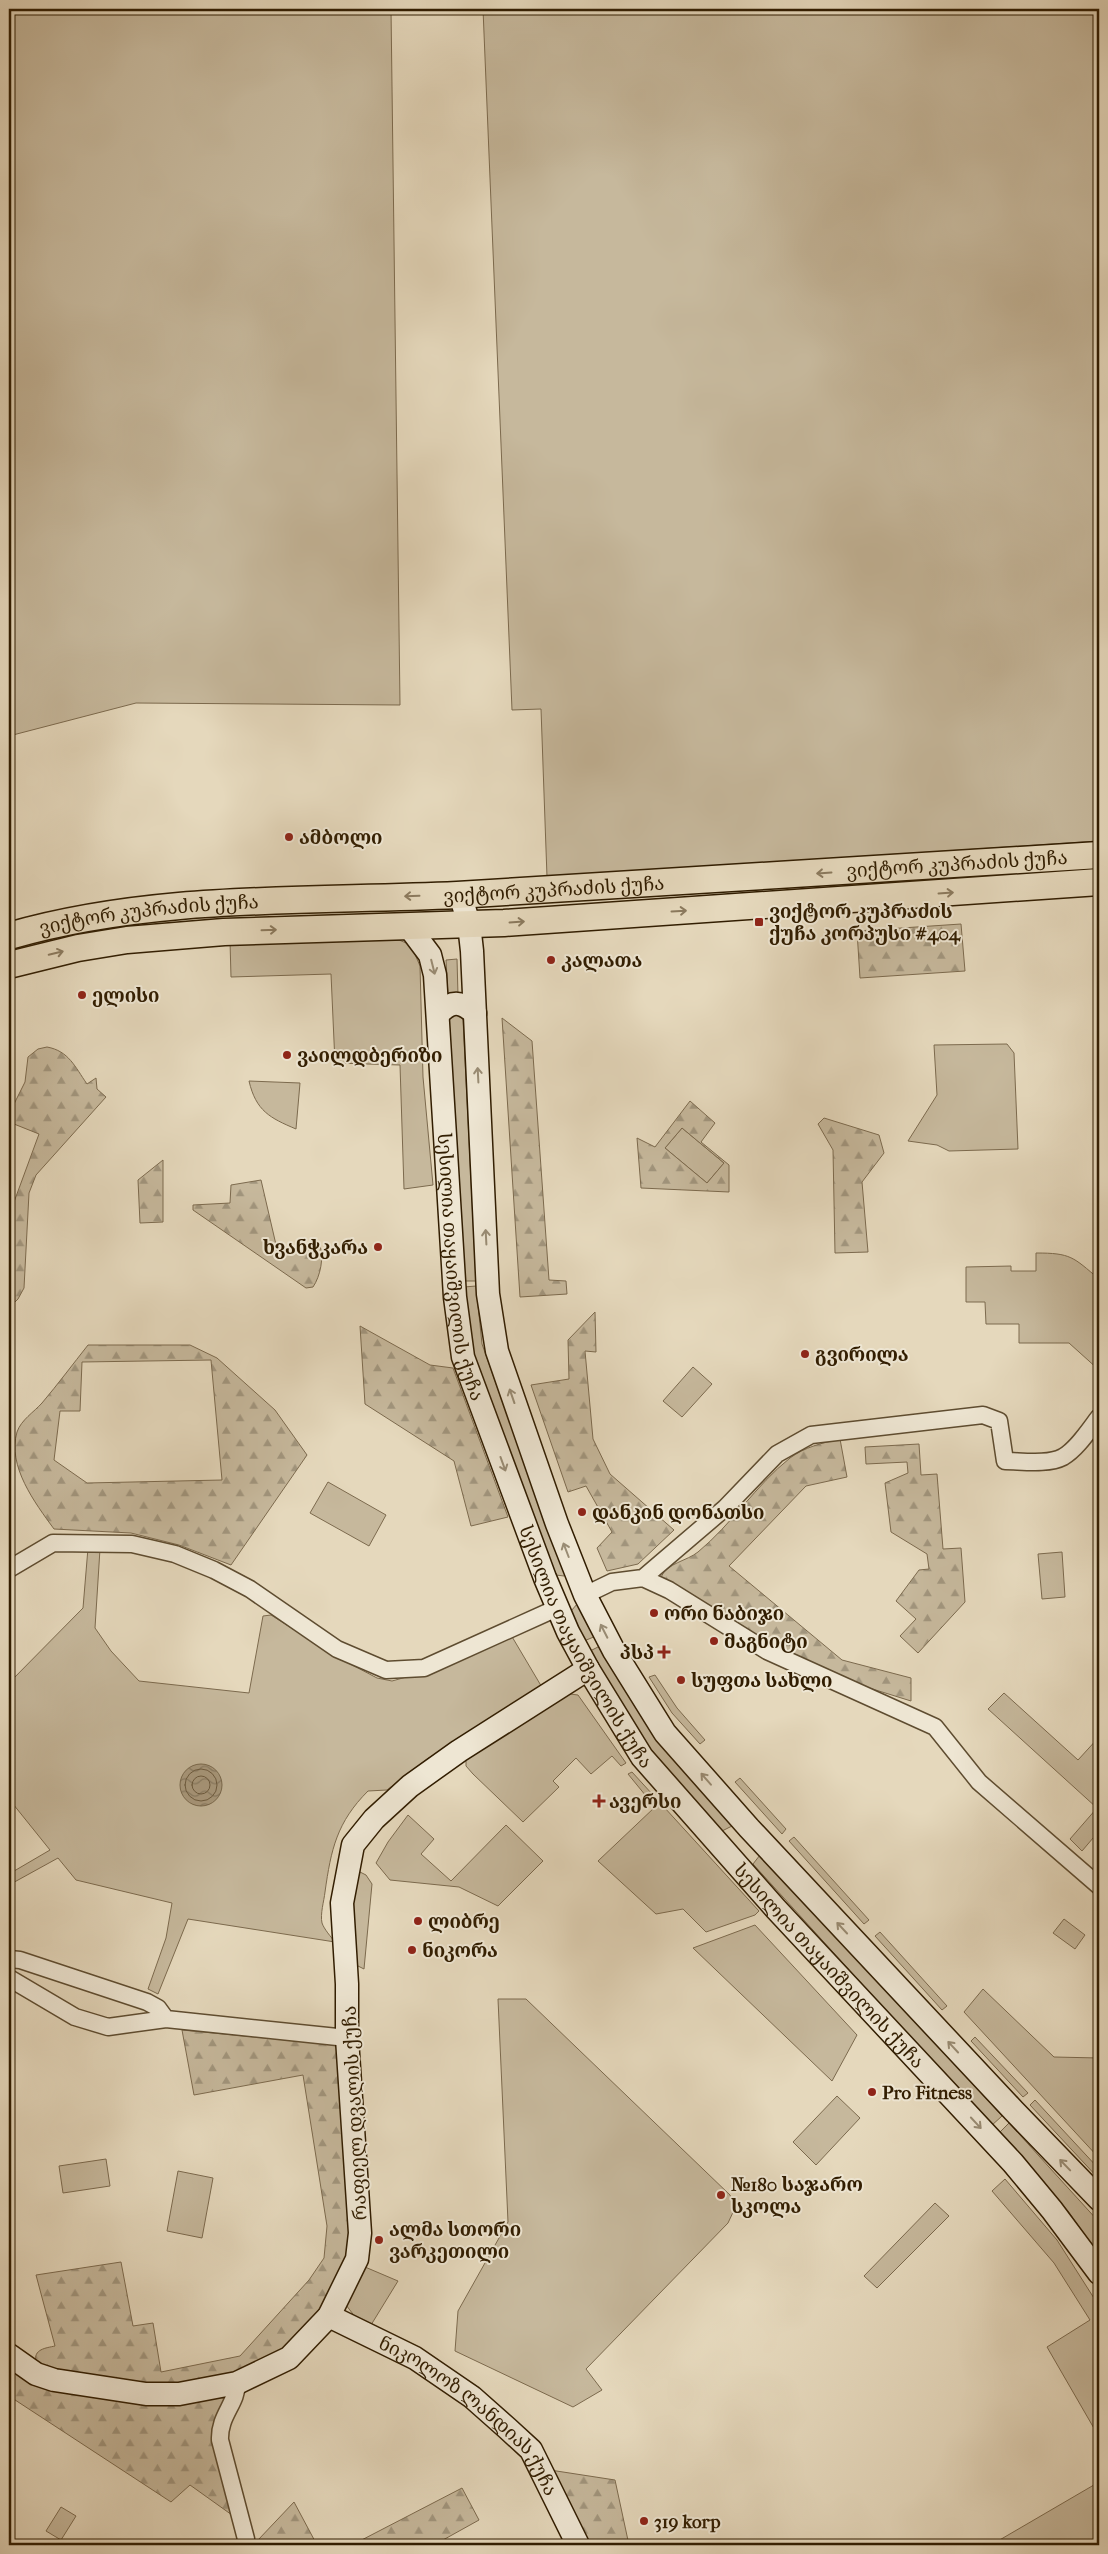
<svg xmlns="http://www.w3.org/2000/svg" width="1108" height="2554" font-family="'IM FELL French Canon','Noto Serif Georgian',serif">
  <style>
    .green { fill: #c6b89c; stroke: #7c6a4e }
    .forest { fill: url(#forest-firs); stroke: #7c6a4e; fill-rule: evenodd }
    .water { fill: url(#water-waves); stroke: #78674b }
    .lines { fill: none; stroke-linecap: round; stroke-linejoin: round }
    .shore { stroke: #6c5a3e; stroke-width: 1 }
    .street-casing { stroke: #5e4c30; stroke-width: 19 }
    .secondary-casing { stroke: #311d01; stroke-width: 25 }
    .primary-casing { stroke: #311d01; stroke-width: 29 }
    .street { stroke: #eee6d3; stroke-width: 16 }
    .secondary { stroke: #eee6d3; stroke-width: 22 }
    .primary { stroke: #e5d8bc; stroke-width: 26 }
    .oneway { stroke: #8b7a5e }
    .oneway2 { stroke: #998c74 }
    .poi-dot { fill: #8f2418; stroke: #eee6d3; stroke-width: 2 }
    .labels { text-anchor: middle; stroke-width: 4; stroke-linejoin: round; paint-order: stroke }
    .poi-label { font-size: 19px; font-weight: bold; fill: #311d01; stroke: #eee6d3; text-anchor: start }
    .street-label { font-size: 19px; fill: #311d01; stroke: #eee6d3 }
  </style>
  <defs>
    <pattern id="forest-firs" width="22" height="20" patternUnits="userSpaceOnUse" patternTransform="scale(1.25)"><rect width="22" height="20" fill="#c6b89c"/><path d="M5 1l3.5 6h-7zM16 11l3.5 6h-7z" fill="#a1957d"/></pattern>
    <pattern id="water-waves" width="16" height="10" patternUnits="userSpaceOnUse" patternTransform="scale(1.25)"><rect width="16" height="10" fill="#a8987c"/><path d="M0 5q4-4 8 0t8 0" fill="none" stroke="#897b63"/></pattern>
  </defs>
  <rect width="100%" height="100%" fill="#e5d8bc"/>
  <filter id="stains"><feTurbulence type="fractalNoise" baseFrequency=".004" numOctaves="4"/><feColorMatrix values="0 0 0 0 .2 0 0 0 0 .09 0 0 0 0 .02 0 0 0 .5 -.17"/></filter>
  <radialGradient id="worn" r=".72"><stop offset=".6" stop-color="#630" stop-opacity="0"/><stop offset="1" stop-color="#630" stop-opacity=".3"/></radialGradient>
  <path class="green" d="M 9,9 L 391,9 L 400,705 L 136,703 L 9,736 Z
    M 483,9 L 1099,9 L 1099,841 L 547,877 L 541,709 L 512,710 Z
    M 399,940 L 411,945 L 420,966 L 423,1077 L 433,1185 L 404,1189 L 400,1065 L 335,1063 L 331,974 L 231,977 L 230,941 Z
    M 457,959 L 458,995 L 448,996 L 446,960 Z
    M 454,1015 L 460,1015 L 463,1020 L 476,1281 L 463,1281 L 449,1017 Z
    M 1007,1044 L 1014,1053 L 1018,1149 L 949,1151 L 937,1145 L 908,1141 L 937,1095 L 934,1045 Z
    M 249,1081 L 300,1083 L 296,1129 C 270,1118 256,1111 249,1081 Z
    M 682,1128 L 724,1163 L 707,1183 L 665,1148 Z
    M 1036,1253 C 1071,1253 1073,1257 1099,1279 L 1099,1370 L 1069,1343 L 1019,1343 L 1019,1324 L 986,1324 L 985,1302 L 966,1302 L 966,1267 L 1011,1266 L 1011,1271 L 1036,1271 Z
    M 476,1286 L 482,1344 L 534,1491 L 567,1571 L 564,1576 L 556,1575 L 471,1355 L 464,1287 Z
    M 693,1367 L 712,1384 L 682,1417 L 663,1401 Z
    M 328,1482 L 386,1515 L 369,1546 L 310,1513 Z
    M 88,1548 L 100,1549 L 95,1628 L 111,1651 L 139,1681 L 249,1693 L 263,1616 L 271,1615 L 337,1657 L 377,1678 L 392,1681 L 442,1667 L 511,1635 L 543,1689 L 427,1759 L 387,1790 L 368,1791 C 337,1822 331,1849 325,1892 C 324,1901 320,1914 322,1923 C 324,1929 331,1937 335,1942 L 188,1919 L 158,1994 L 148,1989 L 166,1938 L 172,1903 L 76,1880 L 58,1858 L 9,1885 L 9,1874 L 50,1850 L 9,1799 L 9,1683 L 83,1608 Z
    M 1062,1552 L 1065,1597 L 1042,1599 L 1038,1554 Z
    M 578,1603 L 596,1636 L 584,1641 L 571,1611 Z
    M 600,1646 L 732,1826 L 722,1831 L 642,1739 L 590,1651 Z
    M 655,1675 L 677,1708 L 705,1740 L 700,1744 L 672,1713 L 649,1677 Z
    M 1004,1693 L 1078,1760 L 1099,1737 L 1099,1831 L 1082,1851 L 1070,1839 L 1097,1808 L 988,1709 Z
    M 570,1694 L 578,1695 L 626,1763 L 621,1766 L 612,1756 L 591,1774 L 576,1758 L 553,1781 L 559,1787 L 523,1822 L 473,1774 L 466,1766 L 466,1759 Z
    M 632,1772 L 759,1911 L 755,1915 L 706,1932 L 683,1909 L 656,1914 L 598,1861 L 655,1807 L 628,1774 Z
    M 740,1778 L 786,1829 L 782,1834 L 735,1782 Z
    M 408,1815 L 434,1839 L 421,1854 L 451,1881 L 506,1825 L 543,1861 L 498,1906 L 459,1887 L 390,1880 L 376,1863 L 388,1842 Z
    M 794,1837 L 869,1920 L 864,1924 L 789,1841 Z
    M 760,1855 L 764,1855 L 1002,2116 L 991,2126 L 753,1864 Z
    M 360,1872 L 366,1875 L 372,1884 L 364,1969 L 356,1965 C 354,1942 344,1891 360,1872 Z
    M 1064,1919 L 1085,1935 L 1075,1949 L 1053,1933 Z
    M 755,1925 L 857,2035 L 832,2081 L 693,1948 Z
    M 880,1932 L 947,2006 L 942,2010 L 875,1936 Z
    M 983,1989 L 1054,2057 L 1099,2058 L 1099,2158 L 964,2012 Z
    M 498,1999 L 526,1999 L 730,2195 L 735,2208 L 728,2223 L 586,2369 L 602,2390 L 573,2407 L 455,2351 L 458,2311 L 508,2222 Z
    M 975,2037 L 1028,2093 L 1023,2097 L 971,2041 Z
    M 837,2096 L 860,2118 L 816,2165 L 793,2142 Z
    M 1035,2100 L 1099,2169 L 1099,2179 L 1030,2105 Z
    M 1009,2123 L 1099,2222 L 1099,2256 L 1068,2211 L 998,2134 Z
    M 106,2159 L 110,2186 L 63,2193 L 59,2166 Z
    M 178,2171 L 213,2178 L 202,2238 L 167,2231 Z
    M 1005,2179 L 1057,2240 L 1099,2306 L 1099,2437 L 1047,2347 L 1090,2320 L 1054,2263 L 992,2191 Z
    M 935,2203 L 949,2216 L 877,2288 L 864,2276 Z
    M 365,2267 L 398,2281 L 371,2325 L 356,2318 L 346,2305 Z
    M 1099,2482 L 1099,2545 L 991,2545 Z
    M 61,2507 L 76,2516 L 61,2540 L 46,2531 Z"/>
  <path class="forest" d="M 961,924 L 965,971 L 860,978 L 857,931 Z
    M 502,1018 L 532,1041 L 549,1280 L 566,1281 L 567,1294 L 520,1297 Z
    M 47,1047 C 69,1051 75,1067 87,1084 L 96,1078 L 97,1089 L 106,1097 L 36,1175 L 29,1193 L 24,1288 L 18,1299 L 9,1308 L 9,1201 L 14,1202 L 39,1134 L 9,1122 L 9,1114 L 25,1082 L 28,1057 L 38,1049 Z
    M 690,1101 L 715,1123 L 701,1142 L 729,1165 L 729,1192 L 641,1188 L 637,1138 L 655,1147 ZM 682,1128 L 724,1163 L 707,1183 L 665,1148 Z
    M 824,1118 L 879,1135 L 884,1153 L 862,1182 L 868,1252 L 835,1253 L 833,1150 L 818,1124 Z
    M 163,1160 L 163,1222 L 140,1223 L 138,1180 Z
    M 261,1180 L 277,1249 L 319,1244 C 325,1256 320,1277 313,1287 L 306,1288 L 193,1210 L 193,1205 L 230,1203 L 231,1185 Z
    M 595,1312 L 596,1352 L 585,1351 L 593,1439 L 610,1474 L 674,1530 L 638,1564 L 607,1571 L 597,1548 L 612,1532 L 586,1486 L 568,1492 L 531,1385 L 569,1379 L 568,1340 Z
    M 360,1326 L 430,1365 L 453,1368 L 508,1517 L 471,1526 L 454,1461 L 365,1404 Z
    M 88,1345 L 190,1345 L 217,1358 L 275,1410 L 307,1455 L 231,1565 L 179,1545 L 131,1533 L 54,1529 C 35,1503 7,1466 17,1432 C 21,1420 34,1412 42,1403 C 58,1384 73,1364 88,1345 ZM 211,1360 L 222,1480 L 87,1483 L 54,1460 L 60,1411 L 80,1411 L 82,1362 Z
    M 840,1439 L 847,1477 L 806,1486 L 729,1566 L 842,1660 L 911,1678 L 911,1701 L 818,1672 L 661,1577 C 667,1563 687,1561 698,1552 C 732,1524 756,1485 790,1458 C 805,1447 822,1443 840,1439 Z
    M 919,1444 L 921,1475 L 937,1474 L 943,1549 L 961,1548 L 965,1602 L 918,1653 L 900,1636 L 916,1619 L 896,1601 L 919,1570 L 929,1569 L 927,1554 L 891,1532 L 885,1483 L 908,1473 L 907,1462 L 866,1464 L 865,1447 Z
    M 182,2030 L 338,2045 L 353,2237 L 346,2266 L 321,2309 L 294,2342 L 249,2370 L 166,2388 L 61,2373 L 36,2362 C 33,2349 46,2348 55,2346 L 36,2275 L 121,2262 L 133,2326 L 153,2323 L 161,2372 L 240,2356 L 309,2280 L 324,2258 L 327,2226 L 303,2075 L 194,2095 Z
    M 9,2371 L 146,2403 L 199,2402 L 217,2396 L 225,2399 L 212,2429 L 213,2444 L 232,2515 L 190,2485 L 171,2502 L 9,2396 Z
    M 550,2470 L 615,2480 L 629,2545 L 584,2545 Z
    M 462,2488 L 479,2520 L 434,2545 L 352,2545 Z
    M 294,2502 L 317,2545 L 257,2545 L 258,2540 Z"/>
  <path class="water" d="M180 1785a21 21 0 1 1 42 0a21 21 0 1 1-42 0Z"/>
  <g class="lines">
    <path class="shore" d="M185 1785a16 16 0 1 1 32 0a16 16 0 1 1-32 0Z
      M192 1785a9 9 0 1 1 18 0a9 9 0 1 1-18 0Z"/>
    <defs>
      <path id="street" d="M 9,1569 L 53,1543 L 132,1544 L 175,1554 L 214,1570 L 250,1589 L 337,1649 L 386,1670 L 424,1668 L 557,1608
        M 643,1578 L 725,1508 L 777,1454 L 811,1435 L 983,1415 L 999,1421 L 1005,1461 C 1021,1461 1048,1465 1063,1457 C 1077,1449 1089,1430 1099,1417
        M 585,1595 L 612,1582 L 643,1578 L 669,1590 L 767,1651 L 935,1727 L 979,1782 L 1099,1886
        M 9,1959 L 20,1960 L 147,2002 L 158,2008 L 166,2019
        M 9,1978 L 75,2017 L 108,2027 L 166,2019 L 347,2038
        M 237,2383 C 237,2404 219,2415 220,2440 L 246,2539 L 246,2545"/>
      <g id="secondary">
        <path d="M 460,894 L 469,924 L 472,951 L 488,1294 L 497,1351 L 557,1524 L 585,1595 L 614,1651 L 665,1733 L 749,1828 L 1014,2111 L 1099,2199"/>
        <path id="s1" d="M 409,927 L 430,955 L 435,975 L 455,1297 L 463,1357 L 545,1578 L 568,1632 L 588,1669 L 642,1757 L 776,1909 L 1013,2163 L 1052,2210 L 1099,2273"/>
        <path d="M 438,1014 C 452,1000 460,1001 475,1013"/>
        <path id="s2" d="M 329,2316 L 415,2358 L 472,2397 L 507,2428 L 531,2450 L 578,2545"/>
        <path d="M 9,2355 L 36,2374 L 54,2380 L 146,2394 L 179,2394 L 237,2383 L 289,2358 L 329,2316 L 357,2259 L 360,2233 L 347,2038 L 347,1984 L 342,1903 L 353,1845 L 374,1819 L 410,1786 L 459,1751 L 588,1669"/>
      </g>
      <g id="primary">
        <path id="s3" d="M 9,936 C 154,894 307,902 457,895 C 671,883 885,867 1099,855"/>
        <path d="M 9,965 L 78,948 L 127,940 L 224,932 L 504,923 L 1099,882"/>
      </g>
    </defs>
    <use href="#street" class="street-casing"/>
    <use href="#secondary" class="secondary-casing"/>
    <use href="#primary" class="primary-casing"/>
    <use href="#street" class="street"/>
    <use href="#secondary" class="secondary"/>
    <use href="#primary" class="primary"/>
  </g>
  <defs><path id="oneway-shaft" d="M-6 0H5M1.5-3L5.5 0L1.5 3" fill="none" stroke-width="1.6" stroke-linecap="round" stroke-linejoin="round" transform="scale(1.25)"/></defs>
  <g class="oneway">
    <use href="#oneway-shaft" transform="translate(824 873) rotate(176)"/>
    <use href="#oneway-shaft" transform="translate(946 893) rotate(-4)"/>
    <use href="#oneway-shaft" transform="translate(412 896) rotate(178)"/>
    <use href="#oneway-shaft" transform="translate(679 911) rotate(-3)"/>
    <use href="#oneway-shaft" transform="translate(517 922) rotate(-4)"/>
    <use href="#oneway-shaft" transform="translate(269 930) rotate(-2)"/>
    <use href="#oneway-shaft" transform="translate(56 953) rotate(-13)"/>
  </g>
  <g class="oneway2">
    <use href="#oneway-shaft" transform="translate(433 967) rotate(76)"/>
    <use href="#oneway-shaft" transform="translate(478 1075) rotate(-93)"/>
    <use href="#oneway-shaft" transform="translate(486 1237) rotate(-93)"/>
    <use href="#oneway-shaft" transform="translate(512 1396) rotate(-109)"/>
    <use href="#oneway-shaft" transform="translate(503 1464) rotate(70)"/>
    <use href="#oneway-shaft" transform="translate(566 1550) rotate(-111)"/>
    <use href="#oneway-shaft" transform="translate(604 1631) rotate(-117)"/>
    <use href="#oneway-shaft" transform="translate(706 1779) rotate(-131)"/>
    <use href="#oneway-shaft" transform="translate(842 1928) rotate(-133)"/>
    <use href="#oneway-shaft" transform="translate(953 2047) rotate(-133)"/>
    <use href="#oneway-shaft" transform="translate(976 2123) rotate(47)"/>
    <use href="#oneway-shaft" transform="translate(1065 2165) rotate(-134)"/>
  </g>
  <g class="poi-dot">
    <circle cx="289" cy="837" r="5"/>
    <rect x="754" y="917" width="10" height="10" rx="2.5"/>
    <circle cx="551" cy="960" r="5"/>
    <circle cx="82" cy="995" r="5"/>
    <circle cx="287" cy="1055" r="5"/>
    <circle cx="378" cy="1247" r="5"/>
    <circle cx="805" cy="1354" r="5"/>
    <circle cx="582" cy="1512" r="5"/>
    <circle cx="654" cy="1613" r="5"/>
    <circle cx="714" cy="1641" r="5"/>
    <path d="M661.5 1644.5h5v5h5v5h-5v5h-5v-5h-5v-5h5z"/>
    <circle cx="681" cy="1680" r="5"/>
    <path d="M596.5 1793.5h5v5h5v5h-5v5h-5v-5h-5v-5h5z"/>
    <circle cx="418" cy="1921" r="5"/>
    <circle cx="412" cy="1950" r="5"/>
    <circle cx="872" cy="2092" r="5"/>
    <circle cx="721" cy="2195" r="5"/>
    <circle cx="379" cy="2240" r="5"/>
    <circle cx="644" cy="2521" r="5"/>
  </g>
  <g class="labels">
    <g class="poi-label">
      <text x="299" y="844">ამბოლი</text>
      <text x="769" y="918">ვიქტორ კუპრაძის<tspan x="769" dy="22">ქუჩა კორპუსი #404</tspan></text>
      <text x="561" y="967">კალათა</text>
      <text x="92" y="1002">ელისი</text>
      <text x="297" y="1062">ვაილდბერიზი</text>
      <text x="368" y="1254" text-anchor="end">ხვანჭკარა</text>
      <text x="815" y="1361">გვირილა</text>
      <text x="592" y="1519">დანკინ დონათსი</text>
      <text x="664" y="1620">ორი ნაბიჯი</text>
      <text x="724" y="1648">მაგნიტი</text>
      <text x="654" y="1659" text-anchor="end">პსპ</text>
      <text x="691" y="1687">სუფთა სახლი</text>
      <text x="609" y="1808">ავერსი</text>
      <text x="428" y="1928">ლიბრე</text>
      <text x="422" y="1957">ნიკორა</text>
      <text x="882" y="2099">Pro Fitness</text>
      <text x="731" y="2191">№180 საჯარო<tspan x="731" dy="22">სკოლა</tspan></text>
      <text x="389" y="2236">ალმა სთორი<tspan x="389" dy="22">ვარკეთილი</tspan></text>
      <text x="654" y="2528">319 korp</text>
    </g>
    <g class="street-label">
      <text dy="7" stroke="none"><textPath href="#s3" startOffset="952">ვიქტორ კუპრაძის ქუჩა</textPath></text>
      <text dy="7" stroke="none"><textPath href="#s3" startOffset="548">ვიქტორ კუპრაძის ქუჩა</textPath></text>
      <text dy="7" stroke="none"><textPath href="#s3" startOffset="142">ვიქტორ კუპრაძის ქუჩა</textPath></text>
      <text dy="7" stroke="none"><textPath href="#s1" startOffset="349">სესილია თაყაიშვილის ქუჩა</textPath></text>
      <text dy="7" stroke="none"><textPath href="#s1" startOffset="754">სესილია თაყაიშვილის ქუჩა</textPath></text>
      <text dy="7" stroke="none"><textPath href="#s1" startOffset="1159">სესილია თაყაიშვილის ქუჩა</textPath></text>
      <text transform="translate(354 2113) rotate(-93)" y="7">რაფიელ დვალის ქუჩა</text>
      <text dy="7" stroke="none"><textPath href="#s2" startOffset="175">ნიკოლოზ ლანდიას ქუჩა</textPath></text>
    </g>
  </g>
  <rect width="1108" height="2554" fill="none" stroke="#e5d8bc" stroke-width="30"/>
  <rect x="10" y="10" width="1088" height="2534" fill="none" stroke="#311d01" stroke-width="2.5"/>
  <rect x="15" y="15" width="1078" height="2524" fill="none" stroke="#311d01"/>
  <rect width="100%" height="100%" filter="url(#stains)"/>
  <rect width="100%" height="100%" fill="url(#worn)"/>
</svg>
